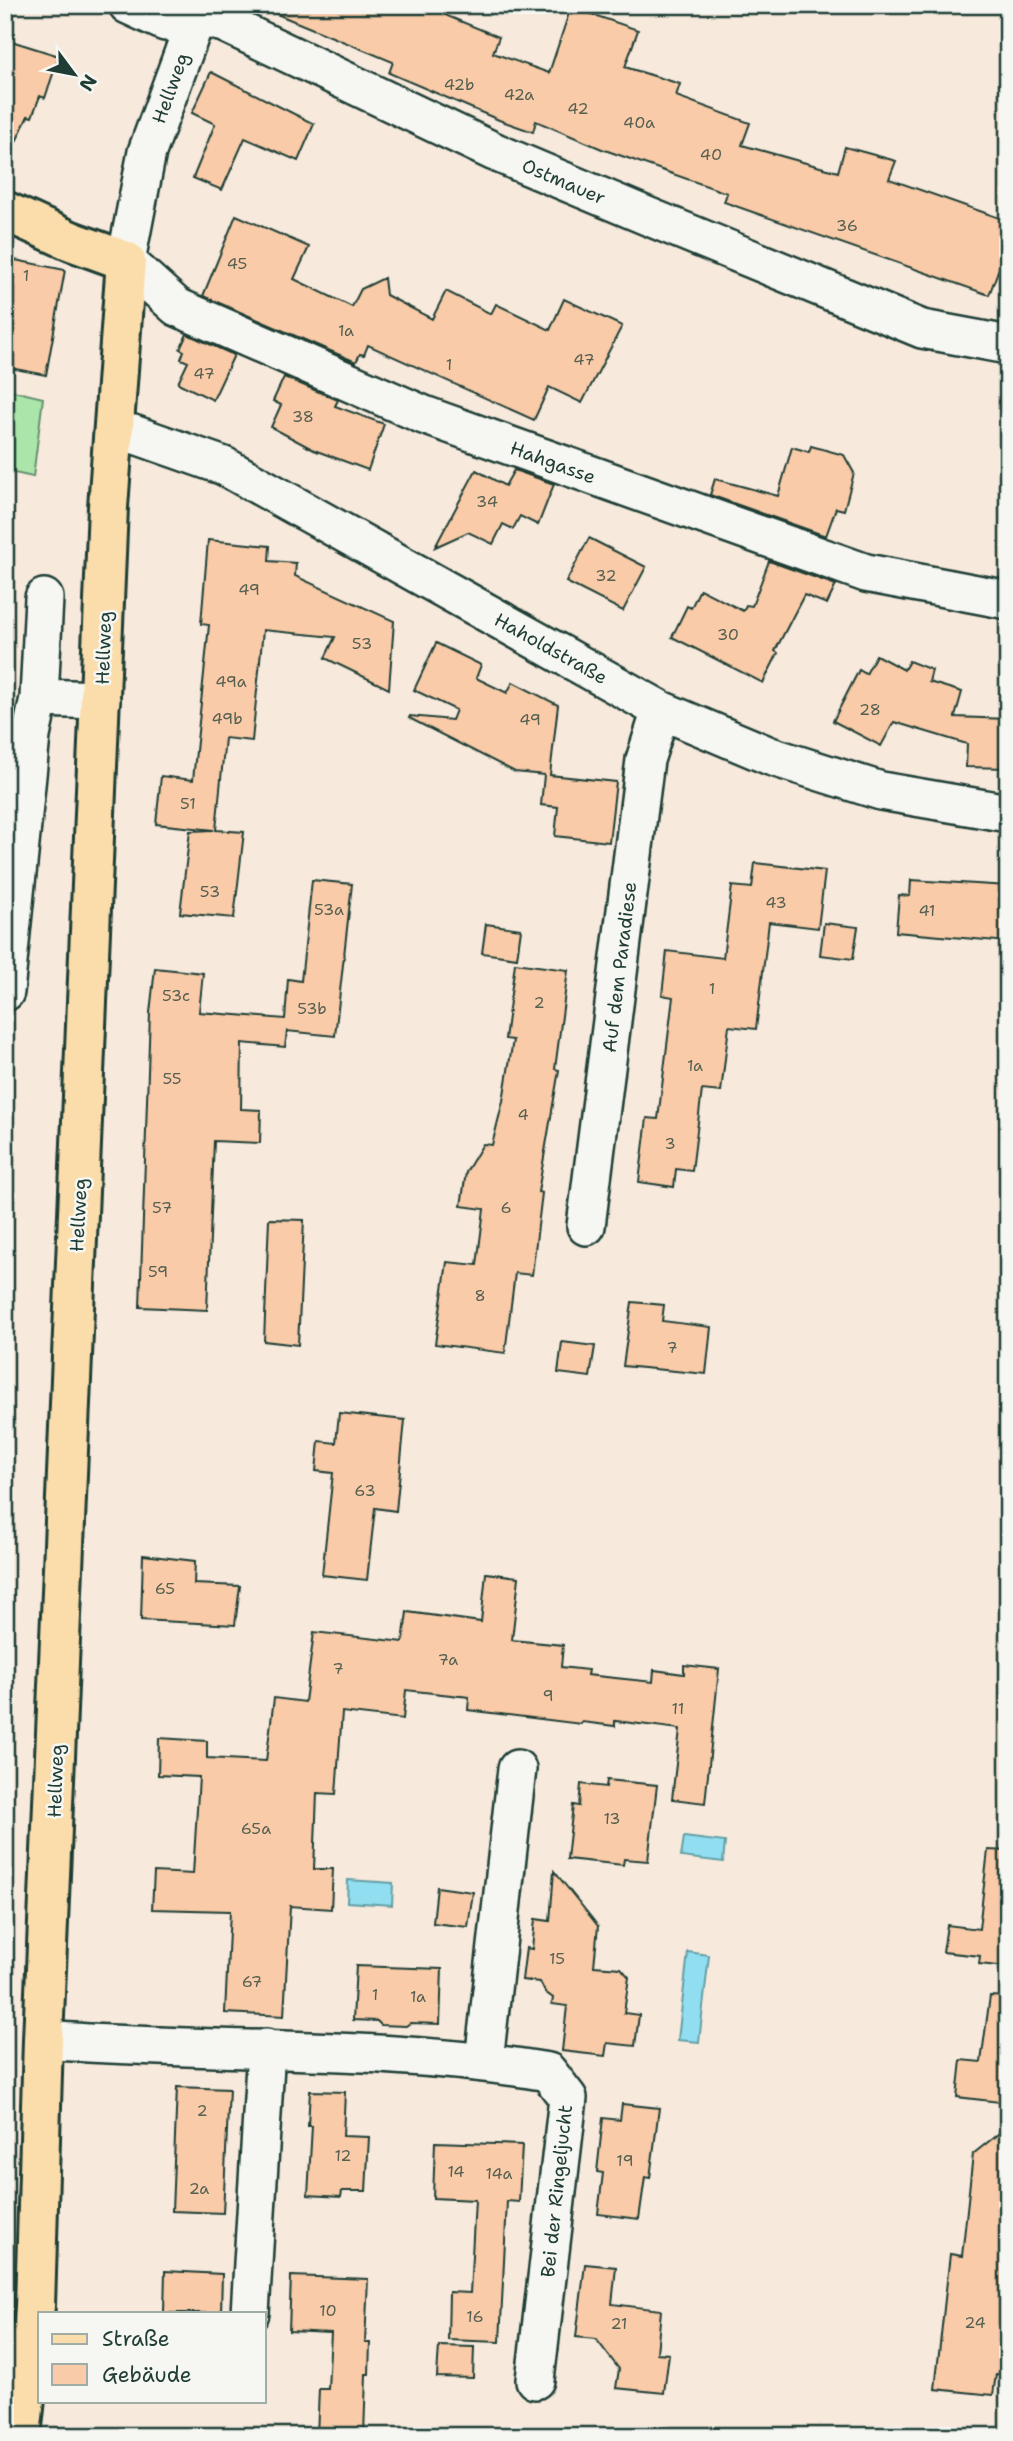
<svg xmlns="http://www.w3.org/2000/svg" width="1013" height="2441" font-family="'Shantell Sans',sans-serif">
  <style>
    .green { fill: #abe5aa; stroke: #65916f; stroke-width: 2 }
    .water { fill: #91def1; stroke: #639ea5; stroke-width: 2 }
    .building { fill: #f9cba8; stroke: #1f3d34; stroke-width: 2 }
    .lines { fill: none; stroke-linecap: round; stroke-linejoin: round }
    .minor-casing { stroke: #1f3d34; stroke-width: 42 }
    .major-casing { stroke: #1f3d34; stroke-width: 44 }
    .minor { stroke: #f6f6f2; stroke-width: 37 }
    .major { stroke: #fbddab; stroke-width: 38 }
    .labels { text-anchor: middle; stroke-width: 5; stroke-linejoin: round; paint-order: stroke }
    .number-label { font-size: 16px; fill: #566051 }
    .street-label { font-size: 19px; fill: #1f3d34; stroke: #f6f6f2 }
  </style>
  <rect width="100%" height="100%" fill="#f7e9dc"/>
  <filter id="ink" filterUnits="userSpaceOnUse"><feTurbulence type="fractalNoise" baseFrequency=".0143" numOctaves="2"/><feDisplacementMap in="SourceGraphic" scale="14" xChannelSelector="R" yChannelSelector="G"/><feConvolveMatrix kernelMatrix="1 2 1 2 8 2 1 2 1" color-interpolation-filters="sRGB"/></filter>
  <g filter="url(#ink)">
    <path class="green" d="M 5,389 L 43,398 L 33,477 L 5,471 Z"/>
    <path class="water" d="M 684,1837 L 725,1842 L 723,1862 L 681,1857 Z
      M 348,1880 L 393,1883 L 392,1905 L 347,1902 Z
      M 688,1952 L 709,1955 L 699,2042 L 678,2040 Z"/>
    <path class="building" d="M 255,5 L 449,5 L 445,15 L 499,37 L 493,53 L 549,73 L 571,7 L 638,30 L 625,67 L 680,84 L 676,96 L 750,123 L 742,145 L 838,172 L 845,147 L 896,161 L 889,179 L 1008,221 L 1008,244 L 989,295 L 724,202 L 727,193 L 602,149 L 536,121 L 533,132 L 499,120 L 389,73 L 393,62 Z
      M 5,39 L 59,56 L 45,98 L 40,96 L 32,117 L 28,116 L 5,165 Z
      M 211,72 L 314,124 L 298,161 L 245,138 L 222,190 L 193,178 L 215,124 L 192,113 Z
      M 236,215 L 309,247 L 294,279 L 352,307 L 361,289 L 384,278 L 386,295 L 432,319 L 446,291 L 491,314 L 496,304 L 550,330 L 564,299 L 622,326 L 582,403 L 549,387 L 534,420 L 368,345 L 364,355 L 360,354 L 356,362 L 203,296 Z
      M 5,258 L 65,270 L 46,375 L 5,367 Z
      M 187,334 L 234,355 L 213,400 L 178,383 L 188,362 L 181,359 L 184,351 L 180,349 Z
      M 284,377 L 338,400 L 335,406 L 384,424 L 368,470 L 314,450 L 271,427 L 281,405 L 273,401 Z
      M 811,446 L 844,455 L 854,473 L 844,510 L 836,508 L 826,536 L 710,495 L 715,479 L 778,496 L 792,447 L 809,452 Z
      M 476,470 L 505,486 L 514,470 L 554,484 L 538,525 L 520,516 L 513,529 L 503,524 L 493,544 L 468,532 L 435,547 Z
      M 589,538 L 646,567 L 623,611 L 566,582 Z
      M 208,540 L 270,546 L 269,561 L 296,563 L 295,576 L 394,621 L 389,689 L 325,658 L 335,637 L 263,630 L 252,741 L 225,738 L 216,830 L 244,832 L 234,918 L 180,913 L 190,831 L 214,830 L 156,824 L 161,776 L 193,780 L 209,625 L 201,624 Z
      M 769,561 L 836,585 L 827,604 L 804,595 L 775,651 L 778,653 L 763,683 L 672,637 L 687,606 L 691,608 L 700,589 L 743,611 L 746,605 L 752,606 Z
      M 436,643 L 481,665 L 476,678 L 507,693 L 513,682 L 558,705 L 550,775 L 616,782 L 609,842 L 555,836 L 558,807 L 541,805 L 544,775 L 515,772 L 409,718 L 410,716 L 452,720 L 456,710 L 414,690 Z
      M 876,655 L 904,670 L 909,661 L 932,670 L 929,682 L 962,692 L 955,717 L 1008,719 L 1008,768 L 966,767 L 967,744 L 894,722 L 881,746 L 833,721 L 859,670 L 866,674 Z
      M 755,863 L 825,871 L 818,928 L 769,922 L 756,1029 L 729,1026 L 721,1092 L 702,1090 L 692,1171 L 676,1169 L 674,1187 L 639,1182 L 647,1118 L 658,1119 L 673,997 L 662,995 L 667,951 L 723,958 L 732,886 L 752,888 Z
      M 312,880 L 352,884 L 335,1036 L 287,1031 L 285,1047 L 242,1043 L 241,1109 L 261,1110 L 260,1143 L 214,1141 L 207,1310 L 140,1307 L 150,1013 L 155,968 L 203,973 L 199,1012 L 285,1019 L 288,979 L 301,981 Z
      M 911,880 L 1008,886 L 1008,942 L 896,932 L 899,895 L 910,896 Z
      M 824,923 L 858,927 L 853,959 L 820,955 Z
      M 486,924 L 521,929 L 517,958 L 482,953 Z
      M 515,963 L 568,970 L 555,1069 L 559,1070 L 538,1192 L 542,1193 L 532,1275 L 515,1273 L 505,1353 L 435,1344 L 447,1262 L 477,1265 L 484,1209 L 461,1206 L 466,1172 L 483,1144 L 492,1145 L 503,1101 L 513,1040 L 505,1039 Z
      M 269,1219 L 304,1220 L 298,1345 L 264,1341 Z
      M 632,1302 L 664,1305 L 662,1321 L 711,1327 L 706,1374 L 623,1366 Z
      M 562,1342 L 595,1346 L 590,1377 L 558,1373 Z
      M 339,1413 L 405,1420 L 396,1511 L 375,1508 L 367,1580 L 322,1575 L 333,1473 L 316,1471 L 319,1441 L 336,1443 Z
      M 143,1555 L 195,1561 L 194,1584 L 240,1586 L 235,1625 L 141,1620 Z
      M 486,1573 L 519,1577 L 512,1640 L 563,1645 L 561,1667 L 588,1670 L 587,1675 L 653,1682 L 654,1670 L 684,1674 L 684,1665 L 719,1669 L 705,1803 L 672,1799 L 680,1729 L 615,1721 L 615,1726 L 582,1722 L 581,1724 L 468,1710 L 469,1697 L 406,1690 L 403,1719 L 342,1712 L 336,1794 L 317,1793 L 314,1869 L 333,1869 L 331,1909 L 290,1906 L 284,2016 L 225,2013 L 230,1911 L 152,1909 L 154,1872 L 193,1874 L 199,1777 L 158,1775 L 159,1738 L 207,1741 L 207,1758 L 266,1761 L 274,1698 L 305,1702 L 314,1632 L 403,1642 L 407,1612 L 481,1622 Z
      M 607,1780 L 657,1785 L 648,1861 L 624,1859 L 623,1865 L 567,1859 L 573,1805 L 579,1806 L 581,1784 L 606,1787 Z
      M 988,1850 L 1008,1851 L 1008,1967 L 979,1964 L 980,1956 L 943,1952 L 947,1925 L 979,1929 Z
      M 554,1871 L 598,1926 L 594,1966 L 621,1968 L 629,1977 L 624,2013 L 639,2015 L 635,2046 L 607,2043 L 605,2056 L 562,2051 L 567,2006 L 552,2004 L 553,1998 L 545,1992 L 540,1982 L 522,1980 L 526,1948 L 532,1949 L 535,1919 L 550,1921 Z
      M 437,1887 L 473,1892 L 468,1927 L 433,1923 Z
      M 356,1966 L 442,1969 L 440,2024 L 410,2023 L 406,2026 L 381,2025 L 377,2021 L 353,2020 Z
      M 990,1996 L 1008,1997 L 1008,2103 L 957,2097 L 961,2060 L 981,2062 Z
      M 177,2087 L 229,2089 L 223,2213 L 172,2211 Z
      M 310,2091 L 345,2092 L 343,2136 L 369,2137 L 366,2191 L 342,2191 L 341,2197 L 308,2195 L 312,2126 L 308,2126 Z
      M 622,2104 L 659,2108 L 650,2178 L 645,2177 L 639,2219 L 598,2214 L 603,2173 L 597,2172 L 603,2118 L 620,2120 Z
      M 1008,2126 L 1008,2375 L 996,2374 L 993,2395 L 935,2389 L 950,2254 L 962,2256 L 973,2154 Z
      M 435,2142 L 522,2145 L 519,2202 L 507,2201 L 500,2342 L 448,2340 L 449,2292 L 470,2293 L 475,2200 L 433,2198 Z
      M 585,2264 L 616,2267 L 612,2304 L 661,2310 L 657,2353 L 669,2354 L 664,2393 L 616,2388 L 619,2369 L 596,2339 L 576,2337 Z
      M 165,2271 L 222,2274 L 221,2313 L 164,2313 Z
      M 291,2276 L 368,2279 L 365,2343 L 370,2343 L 369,2374 L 366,2374 L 364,2436 L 317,2436 L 319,2389 L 328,2389 L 331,2333 L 289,2331 Z
      M 439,2346 L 474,2347 L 473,2378 L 437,2377 Z"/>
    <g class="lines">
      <defs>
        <path id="minor" d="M 128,5 L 165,22 L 197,17 L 224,23 L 495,152 L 647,216 L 922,329 L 1008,345
          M 201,5 L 147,152 L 126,261 L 177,307 L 424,415 L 866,573 L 1008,600
          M 114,432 L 133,434 L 224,466 L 661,710 L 770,756 L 881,791 L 1008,813
          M 39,698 L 44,598
          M 5,992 L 31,736 L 39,698 L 101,700
          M 586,1226 L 645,760 L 661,710
          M 43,2040 C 211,2053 382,2044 548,2072 L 568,2098 L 535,2380
          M 484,2061 L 517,1769
          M 250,2313 L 266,2048"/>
        <path id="major" d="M 5,211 L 71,241 L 126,261 L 108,507 L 43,2040 L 35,2306 L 21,2436"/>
      </defs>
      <use href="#minor" class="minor-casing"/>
      <use href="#major" class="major-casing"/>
      <use href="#minor" class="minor"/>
      <use href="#major" class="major"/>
    </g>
  </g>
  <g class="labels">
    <g class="number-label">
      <text x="459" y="90">42b</text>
      <text x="519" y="100">42a</text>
      <text x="578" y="114">42</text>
      <text x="639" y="128">40a</text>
      <text x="711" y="160">40</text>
      <text x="847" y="231">36</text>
      <text x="237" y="269">45</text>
      <text x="26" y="281">1</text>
      <text x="346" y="336">1a</text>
      <text x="584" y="365">47</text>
      <text x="449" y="370">1</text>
      <text x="204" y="379">47</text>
      <text x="303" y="422">38</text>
      <text x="487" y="507">34</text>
      <text x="606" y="581">32</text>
      <text x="249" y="595">49</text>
      <text x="728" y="640">30</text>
      <text x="362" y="649">53</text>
      <text x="231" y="687">49a</text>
      <text x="870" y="715">28</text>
      <text x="227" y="724">49b</text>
      <text x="530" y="725">49</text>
      <text x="188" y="809">51</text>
      <text x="210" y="897">53</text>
      <text x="776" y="908">43</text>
      <text x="329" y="915">53a</text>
      <text x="927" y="916">41</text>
      <text x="712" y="994">1</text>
      <text x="176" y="1001">53c</text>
      <text x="539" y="1008">2</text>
      <text x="312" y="1014">53b</text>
      <text x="695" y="1071">1a</text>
      <text x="172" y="1084">55</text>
      <text x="523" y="1120">4</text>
      <text x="670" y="1149">3</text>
      <text x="162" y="1213">57</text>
      <text x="506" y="1213">6</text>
      <text x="158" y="1277">59</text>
      <text x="480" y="1301">8</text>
      <text x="672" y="1353">7</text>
      <text x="365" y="1496">63</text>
      <text x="165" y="1594">65</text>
      <text x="448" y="1665">7a</text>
      <text x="338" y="1674">7</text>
      <text x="548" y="1701">9</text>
      <text x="678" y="1714">11</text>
      <text x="612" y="1824">13</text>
      <text x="256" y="1834">65a</text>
      <text x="557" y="1964">15</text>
      <text x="252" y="1987">67</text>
      <text x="375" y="2000">1</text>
      <text x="418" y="2002">1a</text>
      <text x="202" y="2116">2</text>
      <text x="343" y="2161">12</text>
      <text x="625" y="2166">19</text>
      <text x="456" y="2177">14</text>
      <text x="499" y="2179">14a</text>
      <text x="199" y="2194">2a</text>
      <text x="328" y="2316">10</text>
      <text x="475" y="2322">16</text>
      <text x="975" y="2328">24</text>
      <text x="619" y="2329">21</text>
    </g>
    <g class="street-label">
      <text transform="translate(170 88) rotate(-70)" y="7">Hellweg</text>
      <text transform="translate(564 181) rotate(23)" y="7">Ostmauer</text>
      <text transform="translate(553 462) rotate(20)" y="7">Hahgasse</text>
      <text transform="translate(103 648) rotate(-88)" y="7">Hellweg</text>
      <text transform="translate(551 648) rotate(29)" y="7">Haholdstraße</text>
      <text transform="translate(619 967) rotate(-83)" y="7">Auf dem Paradiese</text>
      <text transform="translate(78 1215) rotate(-87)" y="7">Hellweg</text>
      <text transform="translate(55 1781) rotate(-88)" y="7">Hellweg</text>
      <text transform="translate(556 2191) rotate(-84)" y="7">Bei der Ringeljucht</text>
    </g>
  </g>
  <rect width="1013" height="2441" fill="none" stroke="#f6f6f2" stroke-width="28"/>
  <rect x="14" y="14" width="985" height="2413" fill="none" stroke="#1f3d34" stroke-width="2.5" filter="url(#ink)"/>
  <rect x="38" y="2312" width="228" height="91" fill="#f6f6f2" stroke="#a0aca6" stroke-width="2"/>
  <rect x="52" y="2334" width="35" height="10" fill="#fbddab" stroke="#a0aca6" stroke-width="2"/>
  <text x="102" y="2346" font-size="21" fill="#1f3d34">Straße</text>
  <rect x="52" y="2364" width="35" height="21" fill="#f9cba8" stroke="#a0aca6" stroke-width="2"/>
  <text x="102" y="2382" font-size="21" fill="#1f3d34">Gebäude</text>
  <g transform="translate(74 74) rotate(122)" stroke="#f6f6f2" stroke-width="5" paint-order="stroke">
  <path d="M0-5L12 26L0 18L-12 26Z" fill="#1f3d34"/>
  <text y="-10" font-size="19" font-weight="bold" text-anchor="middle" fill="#1f3d34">N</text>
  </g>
</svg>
